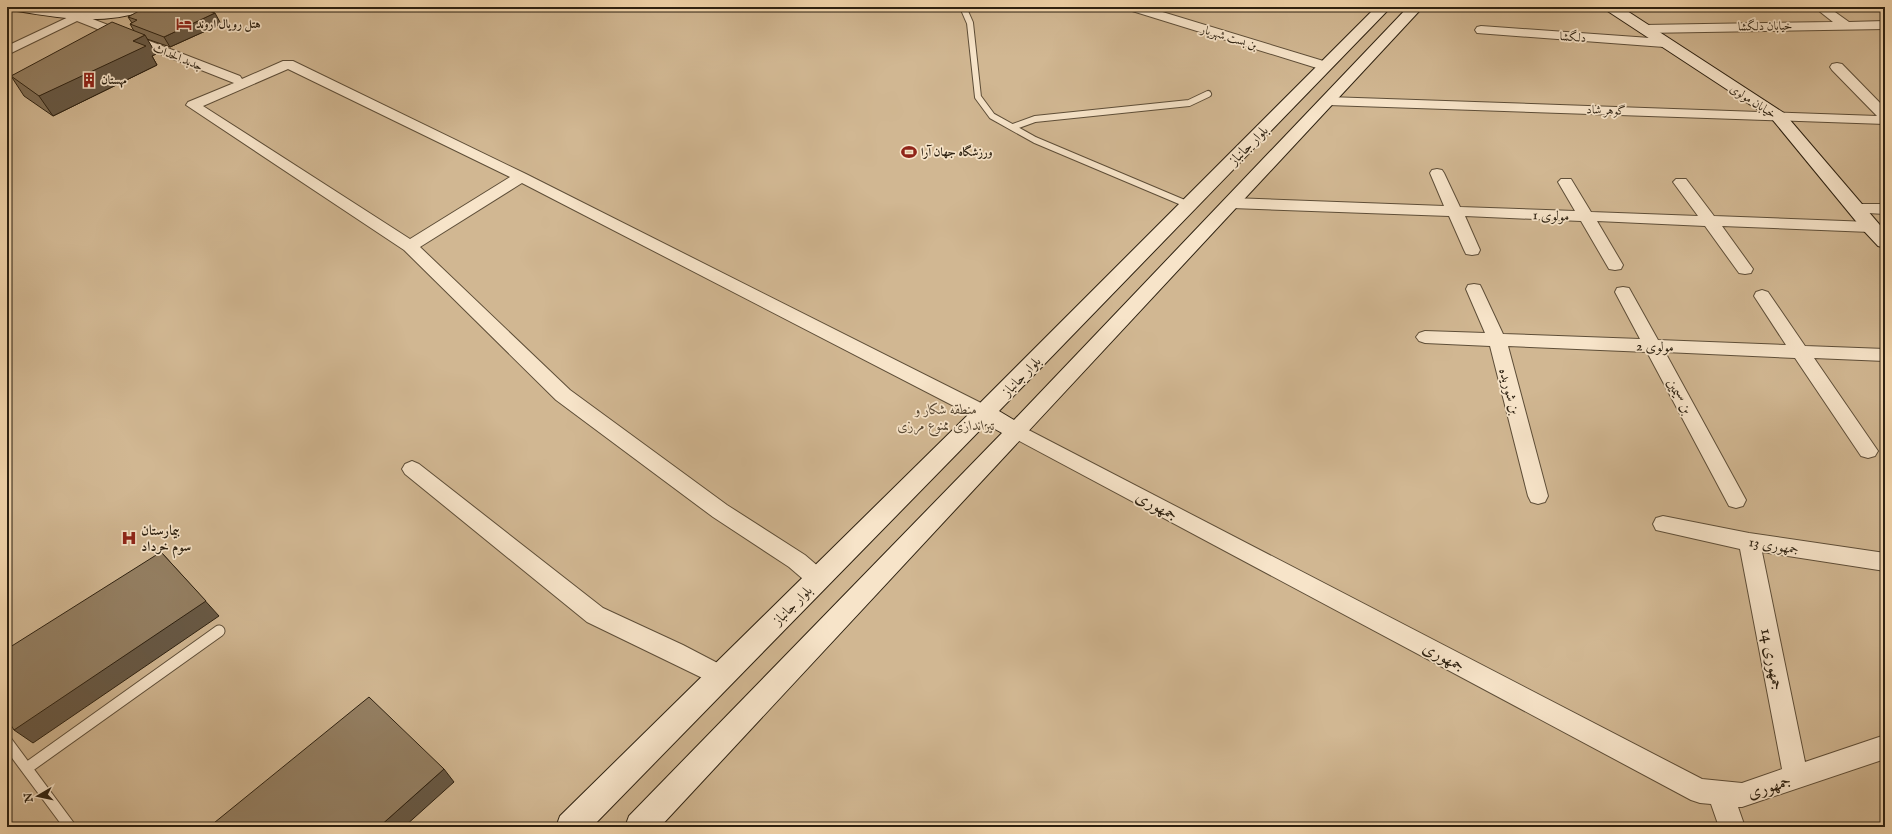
<svg xmlns="http://www.w3.org/2000/svg" width="1892" height="834" font-family="'IM FELL English',Amiri,serif">
  <style>
    .green { fill: #d1b792; stroke: #7f6c52 }
    .lines { fill: none; stroke-linecap: round; stroke-linejoin: round }
    .service-far1-casing { stroke: #5e4e38; stroke-width: 8 }
    .service-casing { stroke: #5e4e38; stroke-width: 13 }
    .minor-casing { stroke: #5e4e38; stroke-width: 2 }
    .secondary-casing { stroke: #2d2111; stroke-width: 2 }
    .service-far1 { stroke: #f7e4c9; stroke-width: 6 }
    .service { stroke: #f7e4c9; stroke-width: 11 }
    .minor { fill: #f7e4c9; fill-rule: evenodd }
    .secondary { fill: #f7e4c9; fill-rule: evenodd }
    .wall { fill: #7f6d54; stroke: #2d2111 }
    .shaded-wall { fill: #685945; stroke: #2d2111 }
    .building { fill: #947f62; stroke: #2d2111 }
    .labels { text-anchor: middle; stroke-width: 3.5; stroke-linejoin: round; paint-order: stroke }
    .far-poi-label { font-size: 12px; font-weight: bold; fill: #2d2111; stroke: #f7e4c9; text-anchor: start }
    .far-street-label { font-size: 12px; fill: #2d2111; stroke: #f7e4c9 }
    .street-label { font-size: 14px; fill: #2d2111; stroke: #f7e4c9 }
    .park-label { font-size: 14px; font-style: italic; fill: #564631; stroke: #f7e4c9 }
    .poi-label { font-size: 14px; font-weight: bold; fill: #2d2111; stroke: #f7e4c9; text-anchor: start }
    .near-street-label { font-size: 17px; fill: #2d2111; stroke: #f7e4c9 }
  </style>
  <rect width="100%" height="100%" fill="#f3d6ac"/>
  <filter id="stains"><feTurbulence type="fractalNoise" baseFrequency=".005" numOctaves="4"/><feColorMatrix values="0 0 0 0 .2 0 0 0 0 .09 0 0 0 0 .02 0 0 0 .5 -.17"/></filter>
  <radialGradient id="worn" r=".72"><stop offset=".6" stop-color="#630" stop-opacity="0"/><stop offset="1" stop-color="#630" stop-opacity=".3"/></radialGradient>
  <path class="green" d="M 7,7 L 1885,7 L 1885,827 L 7,827 Z"/>
  <g class="lines">
    <defs>
      <path id="service-far1" d="M 963,7 L 970,23 L 978,97 L 992,116 L 1035,140 L 1189,205
        M 1013,127 L 1035,119 L 1189,103 L 1208,94"/>
      <path id="service" d="M 7,742 L 70,827
        M 27,768 L 219,631"/>
      <path id="minor" d="M 1127,7 L 1146,7 L 1330,63 L 1332,66 L 1330,69 L 1320,69 L 1129,10 Z
        M 1814,7 L 1828,7 L 1849,22 L 1885,21 L 1885,29 L 1644,33 L 1640,32 L 1638,29 L 1640,26 L 1644,25 L 1833,22 Z
        M 77,13 L 240,76 L 242,79 L 283,61 L 293,61 L 526,174 L 991,408 L 993,413 L 991,418 L 984,420 L 977,418 L 522,183 L 420,247 L 570,390 L 727,505 L 805,555 L 826,573 L 829,579 L 826,585 L 818,588 L 810,585 L 789,567 L 713,517 L 556,400 L 404,250 L 186,105 L 188,102 L 234,83 L 77,21 L 7,55 L 7,46 ZM 288,69 L 510,177 L 410,239 L 203,106 Z
        M 1481,26 L 1664,39 L 1668,40 L 1670,43 L 1668,46 L 1664,47 L 1477,33 L 1475,30 L 1477,27 Z
        M 1837,63 L 1842,64 L 1885,108 L 1885,124 L 1328,105 L 1323,104 L 1321,101 L 1323,98 L 1328,97 L 1877,116 L 1832,70 L 1830,67 L 1832,64 Z
        M 1437,169 L 1442,170 L 1444,173 L 1460,207 L 1575,211 L 1558,182 L 1561,179 L 1571,179 L 1591,212 L 1698,216 L 1673,182 L 1676,179 L 1686,179 L 1714,216 L 1870,222 L 1876,224 L 1878,227 L 1876,230 L 1870,232 L 1722,226 L 1753,269 L 1751,273 L 1745,274 L 1739,273 L 1705,226 L 1597,221 L 1623,265 L 1621,269 L 1615,270 L 1609,269 L 1581,221 L 1465,216 L 1480,250 L 1478,254 L 1472,255 L 1466,254 L 1464,250 L 1449,216 L 1232,208 L 1227,206 L 1224,203 L 1227,200 L 1232,198 L 1444,206 L 1430,173 L 1432,170 Z
        M 1855,204 L 1885,204 L 1885,214 L 1850,212 L 1847,209 L 1850,206 Z
        M 1474,284 L 1480,285 L 1482,289 L 1503,334 L 1640,339 L 1615,292 L 1617,288 L 1623,287 L 1629,288 L 1658,340 L 1786,345 L 1754,296 L 1756,292 L 1762,290 L 1768,292 L 1805,346 L 1885,349 L 1885,361 L 1814,358 L 1878,451 L 1875,456 L 1868,458 L 1861,456 L 1795,358 L 1665,352 L 1746,500 L 1743,506 L 1736,508 L 1729,506 L 1647,352 L 1508,346 L 1548,496 L 1545,502 L 1538,504 L 1531,502 L 1528,496 L 1490,346 L 1425,343 L 1419,341 L 1416,337 L 1419,333 L 1425,331 L 1485,333 L 1466,289 L 1468,285 Z
        M 1017,424 L 1702,779 L 1742,783 L 1782,769 L 1740,549 L 1656,530 L 1653,524 L 1656,518 L 1663,516 L 1749,533 L 1885,553 L 1885,571 L 1762,552 L 1805,762 L 1885,735 L 1885,759 L 1742,807 L 1738,807 L 1745,827 L 1719,827 L 1711,804 L 1700,803 L 1691,800 L 1010,436 L 1007,431 L 1010,426 Z
        M 412,461 L 419,464 L 603,608 L 683,645 L 729,669 L 733,676 L 729,683 L 721,687 L 587,622 L 405,474 L 402,469 L 405,464 Z"/>
      <path id="secondary" d="M 10,7 L 44,7 L 97,12 L 129,7 L 151,7 L 149,10 C 101,25 66,19 17,11 L 12,10 Z
        M 1376,7 L 1391,7 L 999,411 L 1014,420 L 1408,7 L 1423,7 L 660,827 L 625,827 L 629,816 L 1002,433 L 986,424 L 592,827 L 556,827 L 560,816 L 976,407 Z
        M 1604,7 L 1621,7 L 1784,113 L 1885,231 L 1885,248 L 1878,246 L 1864,231 L 1772,119 L 1606,10 Z"/>
    </defs>
    <use href="#service-far1" class="service-far1-casing"/>
    <use href="#service" class="service-casing"/>
    <use href="#minor" class="minor-casing"/>
    <use href="#secondary" class="secondary-casing"/>
    <use href="#service-far1" class="service-far1"/>
    <use href="#service" class="service"/>
    <use href="#minor" class="minor"/>
    <use href="#secondary" class="secondary"/>
  </g>
  <path class="wall" d="M 128,17 L 221,24 L 170,47 L 147,39 L 156,54 L 152,56 L 157,65 L 53,116 L 24,96 L 11,76 L 134,31 L 130,24 L 132,23 Z"/>
  <path class="shaded-wall" d="M 215,13 L 221,24 L 170,47 L 164,37 Z
    M 145,35 L 156,54 L 152,56 L 157,65 L 53,116 L 39,96 L 133,41 Z
    M 161,552 L 219,616 L 33,743 L 14,730 Z
    M 444,769 L 454,782 L 404,827 L 379,827 Z"/>
  <path class="building" d="M 146,7 L 195,7 L 215,13 L 164,37 L 130,24 L 137,20 L 128,17 Z
    M 112,22 L 145,35 L 133,41 L 146,46 L 39,96 L 11,76 Z
    M 161,552 L 206,601 L 14,730 L 7,719 L 7,649 Z
    M 369,697 L 444,769 L 379,827 L 209,827 Z"/>
  <defs>
    <symbol id="hotel-bare" viewBox="-9 -9 18 18"><path d="M-6-4.5h1.5V1H6V5H4.5V3h-9V5H-6ZM-4 0a1.8 1.8 0 1 1 3.6 0ZM.5 0V-2.5h3Q6-2.5 6 0Z" fill="#8f2418" stroke="#f7e4c9" stroke-width="2.5" paint-order="stroke"/></symbol>
    <symbol id="building-bare" viewBox="-9 -9 18 18"><path d="M-4-6H4V6H1V3H-1V6H-4ZM-2.5-4.3h1.7v1.8h-1.7ZM.8-4.3h1.7v1.8H.8ZM-2.5-1h1.7V.8h-1.7ZM.8-1h1.7V.8H.8Z" fill="#8f2418" stroke="#f7e4c9" stroke-width="2.5" paint-order="stroke"/></symbol>
    <symbol id="stadium-bare" viewBox="-9 -9 18 18"><path d="M0-5a6.5 5 0 1 0 0 10a6.5 5 0 1 0 0-10ZM-3.5-1.8h7v3.6h-7Z" fill="#8f2418" stroke="#f7e4c9" stroke-width="2.5" paint-order="stroke"/></symbol>
    <symbol id="hospital-bare" viewBox="-9 -9 18 18"><path d="M-5-5h3v3.5h4V-5h3V5h-3V1.5h-4V5h-3Z" fill="#8f2418" stroke="#f7e4c9" stroke-width="2.5" paint-order="stroke"/></symbol>
  </defs>
  <g fill-rule="evenodd">
    <use href="#hotel-bare" x="173" y="13" width="22" height="22"/>
    <use href="#building-bare" x="78" y="69" width="22" height="22"/>
    <use href="#stadium-bare" x="898" y="141" width="22" height="22"/>
    <use href="#hospital-bare" x="118" y="527" width="22" height="22"/>
  </g>
  <g class="labels">
    <g class="far-poi-label">
      <text x="196" y="28">هتل رویال اروند</text>
      <text x="101" y="84">مهستان</text>
      <text x="921" y="156">ورزشگاه جهان آرا</text>
    </g>
    <g class="far-street-label">
      <text transform="translate(1765 26) rotate(-1)" y="4">خیابان دلگشا</text>
      <text transform="translate(1229 37) rotate(17)" y="4">بن بست شهریار</text>
      <text transform="translate(1573 37) rotate(4)" y="4">دلگشا</text>
      <text transform="translate(178 57) rotate(22)" y="4">جدبد الحداث</text>
      <text transform="translate(1753 101) rotate(33)" y="4">خیابان مولوی</text>
      <text transform="translate(1606 110) rotate(2)" y="4">گوهر شاد</text>
    </g>
    <g class="street-label">
      <text transform="translate(1248 145) rotate(-45)" y="5">بلوار جانباز</text>
      <text transform="translate(1551 215) rotate(2)" y="5">مولوی 1</text>
      <text transform="translate(1655 346) rotate(2)" y="5">مولوی 2</text>
      <text transform="translate(1021 376) rotate(-46)" y="5">بلوار جانباز</text>
      <text transform="translate(1510 391) rotate(75)" y="5">بن شوریده</text>
      <text transform="translate(1680 396) rotate(62)" y="5">بن سیمین</text>
      <text transform="translate(1774 545) rotate(9)" y="5">جمهوری 13</text>
      <text transform="translate(792 605) rotate(-45)" y="5">بلوار جانباز</text>
    </g>
    <g class="park-label">
      <text x="946" y="414">منطقه شکار و<tspan x="946" dy="16">تیراندازی ممنوع مرزی</tspan></text>
    </g>
    <g class="poi-label">
      <text x="141" y="535">بیمارستان<tspan x="141" dy="16">سوم خرداد</tspan></text>
    </g>
    <g class="near-street-label">
      <text transform="translate(1157 505) rotate(28)" y="6">جمهوری</text>
      <text transform="translate(1444 656) rotate(28)" y="6">جمهوری</text>
      <text transform="translate(1773 659) rotate(79)" y="6">جمهوری 14</text>
      <text transform="translate(1769 786) rotate(-18)" y="6">جمهوری</text>
    </g>
  </g>
  <rect width="1892" height="834" fill="none" stroke="#f3d6ac" stroke-width="24"/>
  <rect x="8" y="8" width="1876" height="818" fill="none" stroke="#2d2111" stroke-width="2"/>
  <rect x="12" y="12" width="1868" height="810" fill="none" stroke="#2d2111"/>
  <g transform="translate(38 796) rotate(261)" stroke="#f7e4c9" stroke-width="3" paint-order="stroke">
  <path d="M0-3L7 15L0 10L-7 15Z" fill="#2d2111"/>
  <text y="-6" font-size="11" font-weight="bold" text-anchor="middle" fill="#2d2111">N</text>
  </g>
  <rect width="100%" height="100%" filter="url(#stains)"/>
  <rect width="100%" height="100%" fill="url(#worn)"/>
</svg>
